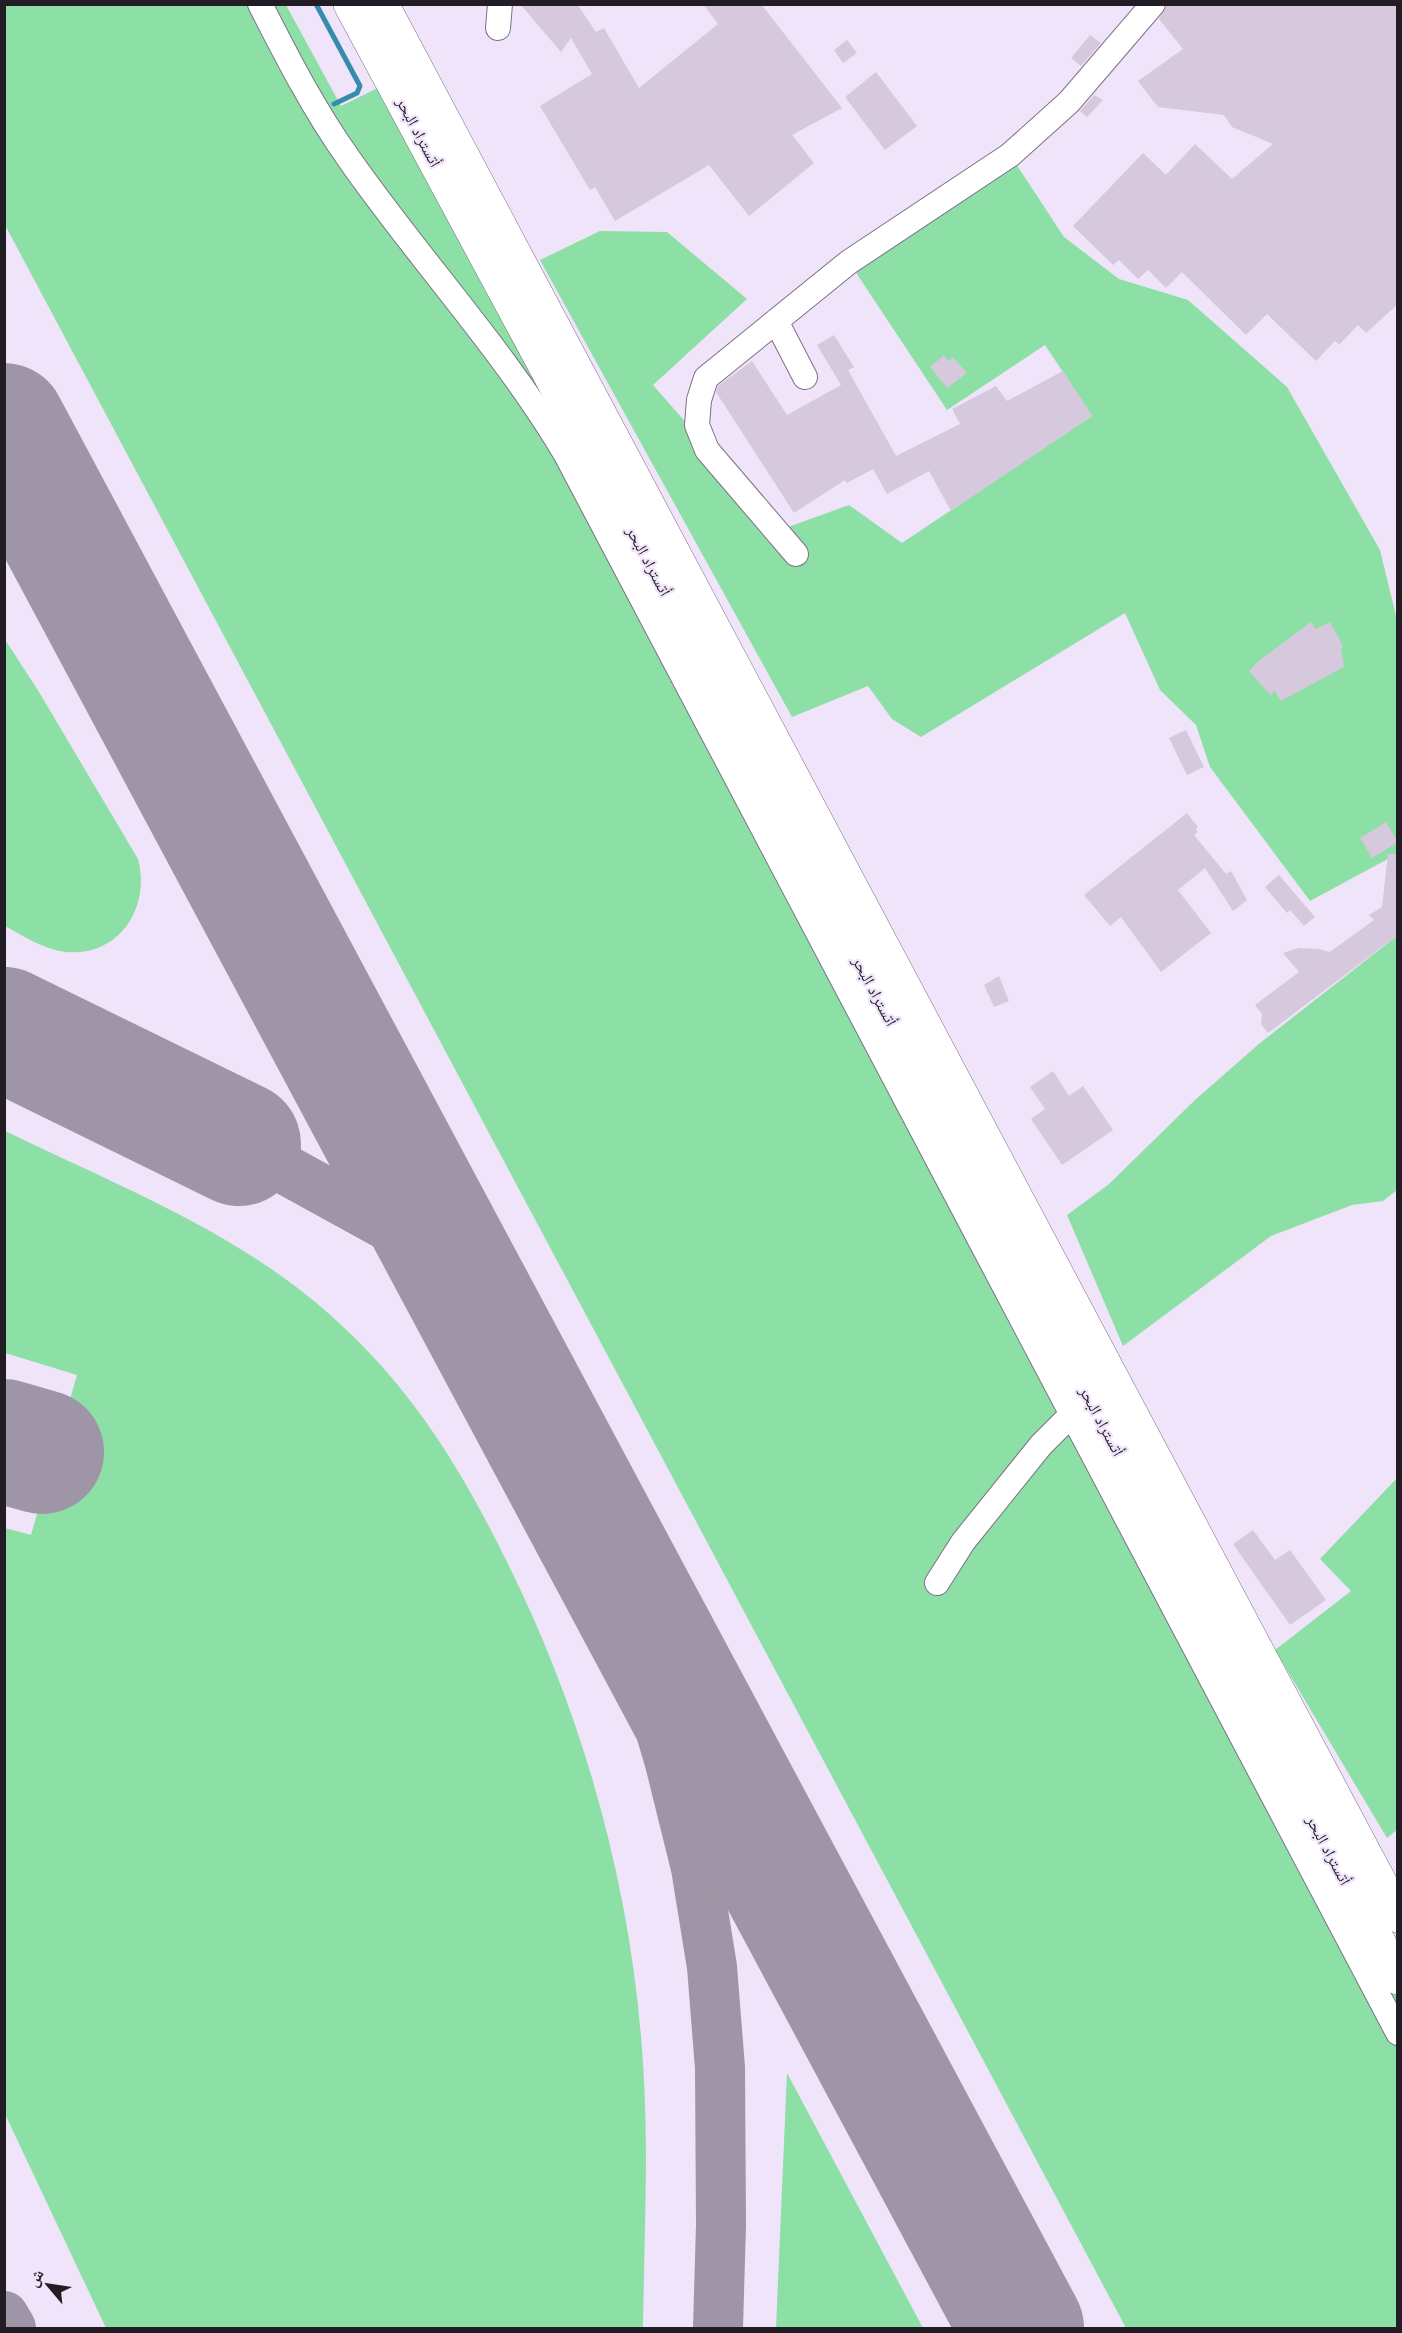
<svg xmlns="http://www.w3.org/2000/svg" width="1402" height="2333" font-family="'Fira Sans','Noto Naskh Arabic',sans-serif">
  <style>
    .green { fill: #8cdfa5 }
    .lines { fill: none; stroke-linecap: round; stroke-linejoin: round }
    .stream { stroke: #368cab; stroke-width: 5 }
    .taxiway { stroke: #9e95a6; stroke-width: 50 }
    .runway { stroke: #9e95a6; stroke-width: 124 }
    .building { fill: #d6c8dd }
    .minor-casing { stroke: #7c7184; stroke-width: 26 }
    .highway-casing { stroke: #7c7184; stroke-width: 34 }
    .minor { stroke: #fff; stroke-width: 24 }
    .highway { stroke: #fff; stroke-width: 33 }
    .labels { text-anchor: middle; stroke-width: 4.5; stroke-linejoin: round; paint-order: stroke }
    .street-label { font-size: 16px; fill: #221d25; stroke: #f0e4fa }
  </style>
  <rect width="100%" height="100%" fill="#f0e4fa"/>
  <path class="green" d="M 4,5 L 286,5 L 341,106 L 392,81 L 1397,1974 L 1397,2328 L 1126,2328 L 5,225 Z
    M 1010,155 L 1064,237 L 1119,279 L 1188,300 L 1287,387 L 1380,550 L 1397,620 L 1397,854 L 1310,901 L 1210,767 L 1196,725 L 1160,690 L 1125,613 L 921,737 L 892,719 L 868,686 L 792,717 L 540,260 L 600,231 L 667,232 L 747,299 L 653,385 L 780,530 L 849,505 L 902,543 L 1092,416 L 1045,345 L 947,410 L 849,262 Z
    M 4,638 L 39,692 L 138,859 C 151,908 119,957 65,952 C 43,949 23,936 5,926 Z
    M 1397,936 L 1397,1190 L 1383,1201 L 1352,1205 L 1271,1236 L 1123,1346 L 1067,1215 L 1108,1185 L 1195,1100 L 1260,1043 Z
    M 5,1131 C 110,1182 223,1226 314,1301 C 404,1376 455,1457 506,1560 C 584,1716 632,1889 643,2063 C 649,2151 644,2240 643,2328 L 106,2328 L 5,2114 L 5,1528 L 31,1535 L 77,1375 L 5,1353 Z
    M 1397,1478 L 1398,1829 L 1387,1838 L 1275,1650 L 1351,1591 L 1320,1559 Z
    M 787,2073 L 923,2328 L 776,2328 Z"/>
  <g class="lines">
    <path class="stream" d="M 316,4 L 360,86 L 357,93 L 334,104"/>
    <path class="taxiway" d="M 4,510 L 52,567 L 147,691
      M 239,1144 L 450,1260
      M 537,1421 L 561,1490 L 639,1657 L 670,1763 L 696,1868 L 712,1967 L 720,2068 L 721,2225 L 718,2328
      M 4,2316 L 11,2328"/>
    <path class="runway" d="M 4,425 L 1022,2328
      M 4,1029 L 239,1144
      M 4,1441 L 42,1452"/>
  </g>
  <path class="building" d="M 520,4 L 577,4 L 596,32 L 604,28 L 639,88 L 718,24 L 703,4 L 761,4 L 842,108 L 792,135 L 814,163 L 749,216 L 709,165 L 615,221 L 595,187 L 590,190 L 540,106 L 592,74 L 571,38 L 561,52 Z
    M 1167,4 L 1398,4 L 1398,304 L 1366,333 L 1358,325 L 1339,345 L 1335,341 L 1316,361 L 1267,314 L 1246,335 L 1182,272 L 1166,288 L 1148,270 L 1138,279 L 1119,260 L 1113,265 L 1073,226 L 1143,153 L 1166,175 L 1195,144 L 1232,179 L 1273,144 L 1232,127 L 1224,115 L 1158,107 L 1138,81 L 1183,49 L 1159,19 Z
    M 1090,35 L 1101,43 L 1081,66 L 1071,58 Z
    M 847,40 L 857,53 L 843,63 L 834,50 Z
    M 876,72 L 917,126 L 885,150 L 845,97 Z
    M 1094,95 L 1103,100 L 1087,117 L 1080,111 Z
    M 834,335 L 854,367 L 848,370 L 896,456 L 960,424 L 952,409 L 996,386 L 1007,401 L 1063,371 L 1092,416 L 951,511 L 929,471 L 887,494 L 873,469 L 847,483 L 845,480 L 794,513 L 716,392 L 718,386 L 752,361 L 787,415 L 841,385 L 817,345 Z
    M 944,355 L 948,361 L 953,357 L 967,373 L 947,388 L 930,367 Z
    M 1311,622 L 1316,629 L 1330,622 L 1343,646 L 1341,648 L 1344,667 L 1281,701 L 1274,690 L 1271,696 L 1249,671 L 1257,662 Z
    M 1186,730 L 1204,767 L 1187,775 L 1169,738 Z
    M 1187,813 L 1198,827 L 1196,829 L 1198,832 L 1194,835 L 1226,874 L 1231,871 L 1247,900 L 1233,911 L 1205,868 L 1178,890 L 1211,933 L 1161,972 L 1121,917 L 1110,926 L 1084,895 Z
    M 1386,822 L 1398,842 L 1372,858 L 1360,838 Z
    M 1388,854 L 1398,854 L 1398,935 L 1268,1033 L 1261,1024 L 1262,1014 L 1255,1005 L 1299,972 L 1283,953 L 1299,948 L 1319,949 L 1330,952 L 1374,920 L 1369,915 L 1382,907 Z
    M 1279,875 L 1315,917 L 1304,926 L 1290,910 L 1287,913 L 1265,887 Z
    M 999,976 L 1009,1001 L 994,1007 L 984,985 Z
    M 1053,1071 L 1069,1096 L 1083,1086 L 1113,1130 L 1062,1165 L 1031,1119 L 1045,1109 L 1030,1087 Z
    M 1253,1530 L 1275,1560 L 1290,1550 L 1326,1600 L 1290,1625 L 1233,1544 Z"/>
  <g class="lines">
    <defs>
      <path id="minor" d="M 260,4 C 287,57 314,110 349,159 C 418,258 503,349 565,453 L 1398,2033
        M 498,28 L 500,4
        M 776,321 L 805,377
        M 796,554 L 707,450 L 697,425 L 699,400 L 706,378 L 849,262 L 1010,155 L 1069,102 L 1153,4
        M 937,1583 L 963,1542 L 1041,1445 L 1072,1414"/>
      <path id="highway" d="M 350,4 L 617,500 L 1398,1978
        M 382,4 L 1398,1916"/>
    </defs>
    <use href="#minor" class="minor-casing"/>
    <use href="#highway" class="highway-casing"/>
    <use href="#minor" class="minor"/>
    <use href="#highway" class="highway"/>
  </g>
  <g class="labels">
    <g class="street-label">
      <text transform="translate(419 132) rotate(62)" y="6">أتستراد البحر</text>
      <text transform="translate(649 561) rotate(62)" y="6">أتستراد البحر</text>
      <text transform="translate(875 991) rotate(62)" y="6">أتستراد البحر</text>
      <text transform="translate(1102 1421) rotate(62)" y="6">أتستراد البحر</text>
      <text transform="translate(1329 1850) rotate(62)" y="6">أتستراد البحر</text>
    </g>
  </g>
  <rect width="1402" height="2333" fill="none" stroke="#221d25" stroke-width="12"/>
  <g transform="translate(48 2285) rotate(299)" stroke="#f0e4fa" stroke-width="4.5" paint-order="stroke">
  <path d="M0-4.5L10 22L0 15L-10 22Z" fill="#221d25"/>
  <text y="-9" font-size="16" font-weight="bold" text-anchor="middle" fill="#221d25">ش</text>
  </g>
</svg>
